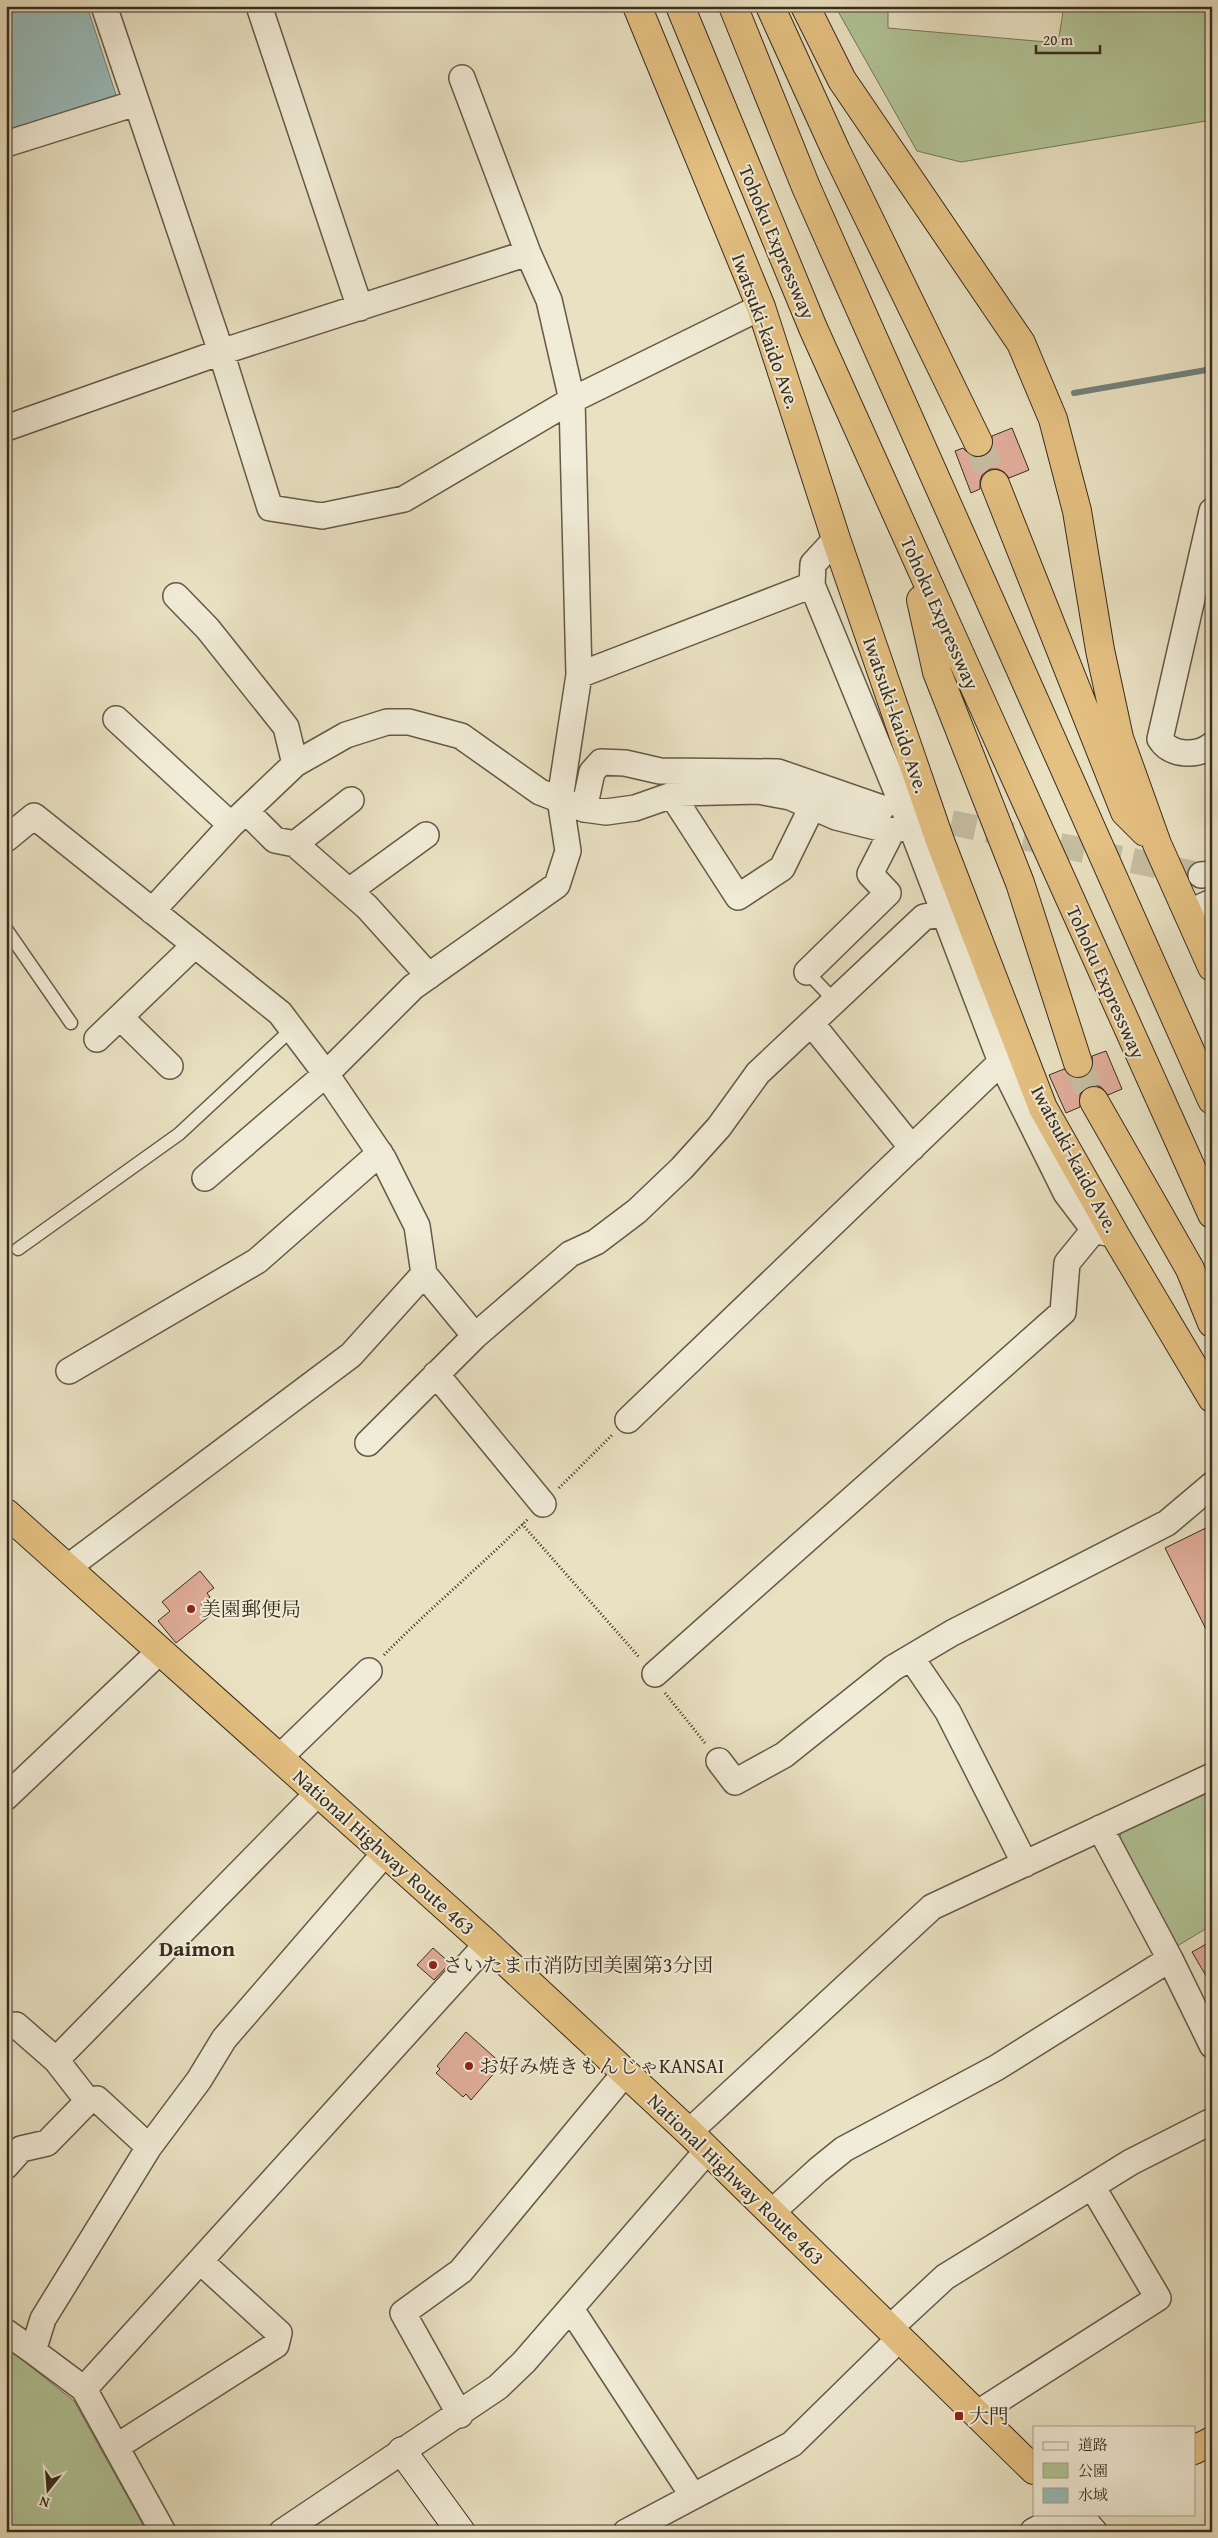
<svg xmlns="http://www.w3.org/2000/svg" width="1218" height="2538" font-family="'Gentium Book Plus','Noto Serif JP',serif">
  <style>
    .green { fill: #b1c497; stroke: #75785b }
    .water { fill: #99bcba; stroke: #73827c }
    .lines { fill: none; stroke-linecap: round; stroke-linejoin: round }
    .stream { stroke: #73827c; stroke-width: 6 }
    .building { fill: #e0ad99; stroke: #392c1f }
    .street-tunnel { stroke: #c6bda1; stroke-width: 25; stroke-dasharray: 25 12; stroke-linecap: butt }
    .highway-tunnel { stroke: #c6bda1; stroke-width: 28; stroke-dasharray: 28 14; stroke-linecap: butt }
    .lane-casing { stroke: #655948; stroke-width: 15 }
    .street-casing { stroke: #655948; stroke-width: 28 }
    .secondary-casing { stroke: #392c1f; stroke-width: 30 }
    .highway-casing { stroke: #392c1f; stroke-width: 30 }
    .path { stroke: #392c1f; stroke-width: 3; stroke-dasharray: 1 2.5; stroke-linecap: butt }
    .lane { stroke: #f1ecd7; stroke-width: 12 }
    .street { stroke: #f1ecd7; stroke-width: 25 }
    .secondary { stroke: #f1ecd7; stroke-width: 28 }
    .highway { stroke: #e4c081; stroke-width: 28 }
    .poi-dot { fill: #8f2418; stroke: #f1ecd7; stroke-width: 2 }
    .labels { text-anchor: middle; stroke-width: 4; stroke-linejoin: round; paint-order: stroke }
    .street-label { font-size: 20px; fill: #392c1f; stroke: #f1ecd7 }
    .poi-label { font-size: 20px; fill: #392c1f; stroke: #f1ecd7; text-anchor: start }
    .quarter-label { font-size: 22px; font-weight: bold; fill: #392c1f; stroke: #f1ecd7 }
  </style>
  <rect width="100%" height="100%" fill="#e9e1c2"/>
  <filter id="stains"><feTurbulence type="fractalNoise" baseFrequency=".004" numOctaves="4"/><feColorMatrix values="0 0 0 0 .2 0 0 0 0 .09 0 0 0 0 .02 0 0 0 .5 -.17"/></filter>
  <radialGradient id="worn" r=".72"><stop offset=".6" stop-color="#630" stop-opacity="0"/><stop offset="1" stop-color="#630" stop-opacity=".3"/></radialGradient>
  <path class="green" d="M 835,6 L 888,6 L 888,28 L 1058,43 L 1064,6 L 1212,6 L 1212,120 L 961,162 L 917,151 Z
    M 1212,1789 L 1212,1925 L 1174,1948 L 1118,1842 L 1122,1831 Z
    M 6,2347 L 74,2401 L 147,2532 L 6,2532 Z"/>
  <path class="water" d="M 6,6 L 87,6 L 116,95 L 6,131 Z"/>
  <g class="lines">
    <path class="stream" d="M 1074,393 L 1212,369"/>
  </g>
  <path class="building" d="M 1012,428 L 1029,470 L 1009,478 L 1004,472 L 998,469 L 990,469 L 982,475 L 980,481 L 980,489 L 971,493 L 955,451 L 963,448 L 970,455 L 977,458 L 984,456 L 991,450 L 992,436 Z
    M 1106,1051 L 1122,1089 L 1108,1095 L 1101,1087 L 1095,1085 L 1087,1087 L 1080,1094 L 1080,1107 L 1066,1113 L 1049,1075 L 1064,1069 L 1074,1078 L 1083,1078 L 1089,1074 L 1093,1067 L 1092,1056 Z
    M 1212,1525 L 1212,1641 L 1165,1548 Z
    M 200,1571 L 214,1588 L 207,1593 L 210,1597 L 201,1604 L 211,1615 L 176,1643 L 158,1621 L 170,1611 L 162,1602 Z
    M 1212,1941 L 1212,1986 L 1192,1952 Z
    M 433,1948 L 450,1963 L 434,1980 L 417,1965 Z
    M 466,2032 L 502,2064 L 471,2100 L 466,2094 L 463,2097 L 436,2073 L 440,2069 L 437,2066 Z"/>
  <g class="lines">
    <path class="street-tunnel" d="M 915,815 L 1201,875"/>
    <path class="highway-tunnel" d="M 978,442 L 995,484
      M 1078,1063 L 1094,1101"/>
    <defs>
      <path id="lane" d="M 6,929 L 71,1023
        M 807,972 L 835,1001
        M 18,1249 L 179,1134 L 292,1029"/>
      <path id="street" d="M 104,6 L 221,352 L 270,508 L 322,516 L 404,499 L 572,400 L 761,307
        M 259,6 L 360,308
        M 6,144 L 136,103
        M 6,428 L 221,352 L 528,253
        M 1212,511 L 1160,739 C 1170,756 1197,757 1212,745
        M 836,539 L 813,564 L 812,585 L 911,826 L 1001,1062 L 1066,1193 L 1094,1230 L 1115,1235
        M 176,596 L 208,629 L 286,727 L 295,764
        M 579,675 L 812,585
        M 116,719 L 231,825
        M 672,795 L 738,897 L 782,868 L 812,807
        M 584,809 L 592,772 L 601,762 L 625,763 L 660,771 L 778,772 L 882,808
        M 246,811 L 275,840 L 295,844 L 367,907 L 429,976
        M 6,839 L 34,816 L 280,1013 L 326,1074 L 383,1158 L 417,1226 L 424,1274 L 351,1355 L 67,1568
        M 295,844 L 351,800
        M 1201,875 L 1212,874
        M 349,891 L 426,835
        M 152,911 L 231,825 L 295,764 L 346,735 L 387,722 L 409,722 L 461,736 L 540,792 L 584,809 L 606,812 L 635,808 L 678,793 L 758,791 L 790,797 L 836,817 L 892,831 L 911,826
        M 1187,913 L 1212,902
        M 807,972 L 888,893 L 870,874 L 892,831
        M 120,1017 L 170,1066
        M 811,1023 L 912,1148
        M 97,1039 L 195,945
        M 205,1178 L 326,1074 L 413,987 L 557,885 L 568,851 L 560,799 L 579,675 L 572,400 L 549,300 L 528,253 L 462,78
        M 424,1274 L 475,1336
        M 69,1371 L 257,1261 L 380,1153
        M 436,1374 L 543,1504
        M 628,1420 L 1001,1062
        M 368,1443 L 475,1336 L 570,1254 L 596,1242 L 637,1211 L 682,1168 L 719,1127 L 758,1073 L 924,917 L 946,913
        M 912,1659 L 948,1712 L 1025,1864
        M 655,1674 L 1063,1312 L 1067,1263 L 1094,1230
        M 279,1758 L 369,1671
        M 719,1761 L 735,1782 L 784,1755 L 893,1668 L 952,1633 L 1167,1523 L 1212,1485
        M 6,1797 L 160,1651
        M 1100,1828 L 1170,1959
        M 6,2027 L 16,2025 L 56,2060 L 88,2101
        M 56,2060 L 318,1793
        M 689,2132 L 932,1907 L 1212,1776
        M 6,2166 L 21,2149 L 47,2143 L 88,2101 L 97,2099 L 149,2147
        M 771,2213 L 818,2170 L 844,2149 L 996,2068 L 1170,1959 L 1212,2045
        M 571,2309 L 693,2496
        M 890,2328 L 945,2277 L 1131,2162 L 1212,2121
        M 6,2332 L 33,2351
        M 84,2389 L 487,1944
        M 978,2413 L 1158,2298 L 1092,2186
        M 460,2415 L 403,2313 L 461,2271 L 625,2073
        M 116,2447 L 276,2345 L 279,2333 L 200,2261
        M 163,2532 L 84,2389 L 33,2351 L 43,2319 L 149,2147 L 199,2080 L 224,2039 L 385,1853
        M 282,2532 L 498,2387 L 524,2362 L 707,2151
        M 626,2532 L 792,2444 L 900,2338"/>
      <path id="secondary" d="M 402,2451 L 461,2532
        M 1077,2514 L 1093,2532
        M 1034,2532 L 1068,2514"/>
      <path id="highway" d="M 637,6 L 761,307 L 836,539 L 940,841 L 1043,1108 L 1115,1235 L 1212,1398
        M 680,6 L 813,328 L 1212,1214
        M 733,6 L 806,187 L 1212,1100
        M 770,6 L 836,151 L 978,442
        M 805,6 L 842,80 L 1021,343 L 1053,419 L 1077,511 L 1100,650 L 1119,738 L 1157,844 L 1212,967
        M 995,484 L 1125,812 L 1145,832
        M 921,600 L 937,672 L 1020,883 L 1078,1063
        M 1094,1101 L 1190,1269 L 1212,1323
        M 6,1513 L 487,1944 L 689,2132 L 1034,2470
        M 1194,2450 L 1212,2441"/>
    </defs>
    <use href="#lane" class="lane-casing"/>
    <use href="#street" class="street-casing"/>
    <use href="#secondary" class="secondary-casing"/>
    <use href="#highway" class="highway-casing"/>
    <path class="path" d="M 559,1488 L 613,1434
      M 522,1524 L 639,1657
      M 384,1655 C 430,1608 481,1566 528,1519
      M 665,1693 L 705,1743"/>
    <use href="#lane" class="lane"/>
    <use href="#street" class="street"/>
    <use href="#secondary" class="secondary"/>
    <use href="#highway" class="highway"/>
  </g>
  <g class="poi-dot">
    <circle cx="191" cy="1609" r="5"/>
    <circle cx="433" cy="1965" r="5"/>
    <circle cx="469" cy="2066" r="5"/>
    <rect x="954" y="2411" width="10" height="10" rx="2.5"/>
  </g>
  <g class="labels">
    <g class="street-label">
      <text transform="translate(777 242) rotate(67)" y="7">Tohoku Expressway</text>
      <text transform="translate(766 331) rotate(70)" y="7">Iwatsuki-kaido Ave.</text>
      <text transform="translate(940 613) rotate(66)" y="7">Tohoku Expressway</text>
      <text transform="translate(896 715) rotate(71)" y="7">Iwatsuki-kaido Ave.</text>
      <text transform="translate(1106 982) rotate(66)" y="7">Tohoku Expressway</text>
      <text transform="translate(1075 1159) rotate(62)" y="7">Iwatsuki-kaido Ave.</text>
      <text transform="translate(384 1852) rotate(42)" y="7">National Highway Route 463</text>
      <text transform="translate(736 2179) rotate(44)" y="7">National Highway Route 463</text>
    </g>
    <g class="poi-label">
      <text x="201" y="1616">美園郵便局</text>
      <text x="443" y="1972">さいたま市消防団美園第3分団</text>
      <text x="479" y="2073">お好み焼きもんじゃKANSAI</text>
      <text x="969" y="2423">大門</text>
    </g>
    <g class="quarter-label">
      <text x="197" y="1956">Daimon</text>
    </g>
  </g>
  <rect width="1218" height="2538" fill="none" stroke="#e9e1c2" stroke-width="25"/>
  <rect x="8" y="8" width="1203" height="2523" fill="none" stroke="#392c1f" stroke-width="2.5"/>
  <rect x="12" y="12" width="1193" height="2513" fill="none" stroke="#392c1f"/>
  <rect x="1033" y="2426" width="162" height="90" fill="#f1ecd7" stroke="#a79f8d"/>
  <rect x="1043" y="2442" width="25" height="8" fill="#f1ecd7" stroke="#a79f8d"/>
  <text x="1078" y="2450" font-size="15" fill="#392c1f">道路</text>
  <rect x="1043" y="2463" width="25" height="15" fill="#b1c497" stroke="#a79f8d"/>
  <text x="1078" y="2476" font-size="15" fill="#392c1f">公園</text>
  <rect x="1043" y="2488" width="25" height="15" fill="#99bcba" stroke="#a79f8d"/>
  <text x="1078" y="2500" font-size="15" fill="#392c1f">水域</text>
  <g transform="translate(48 2490) rotate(197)" stroke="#f1ecd7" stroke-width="4" paint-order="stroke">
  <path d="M0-4L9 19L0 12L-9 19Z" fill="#392c1f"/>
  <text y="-8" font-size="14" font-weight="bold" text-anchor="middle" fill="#392c1f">N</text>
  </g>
  <path d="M1036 45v8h64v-8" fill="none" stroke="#392c1f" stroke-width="2.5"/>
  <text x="1043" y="45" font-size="15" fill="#392c1f" stroke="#f1ecd7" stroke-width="4" paint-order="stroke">20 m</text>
  <rect width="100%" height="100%" filter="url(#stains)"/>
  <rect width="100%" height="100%" fill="url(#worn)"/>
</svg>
